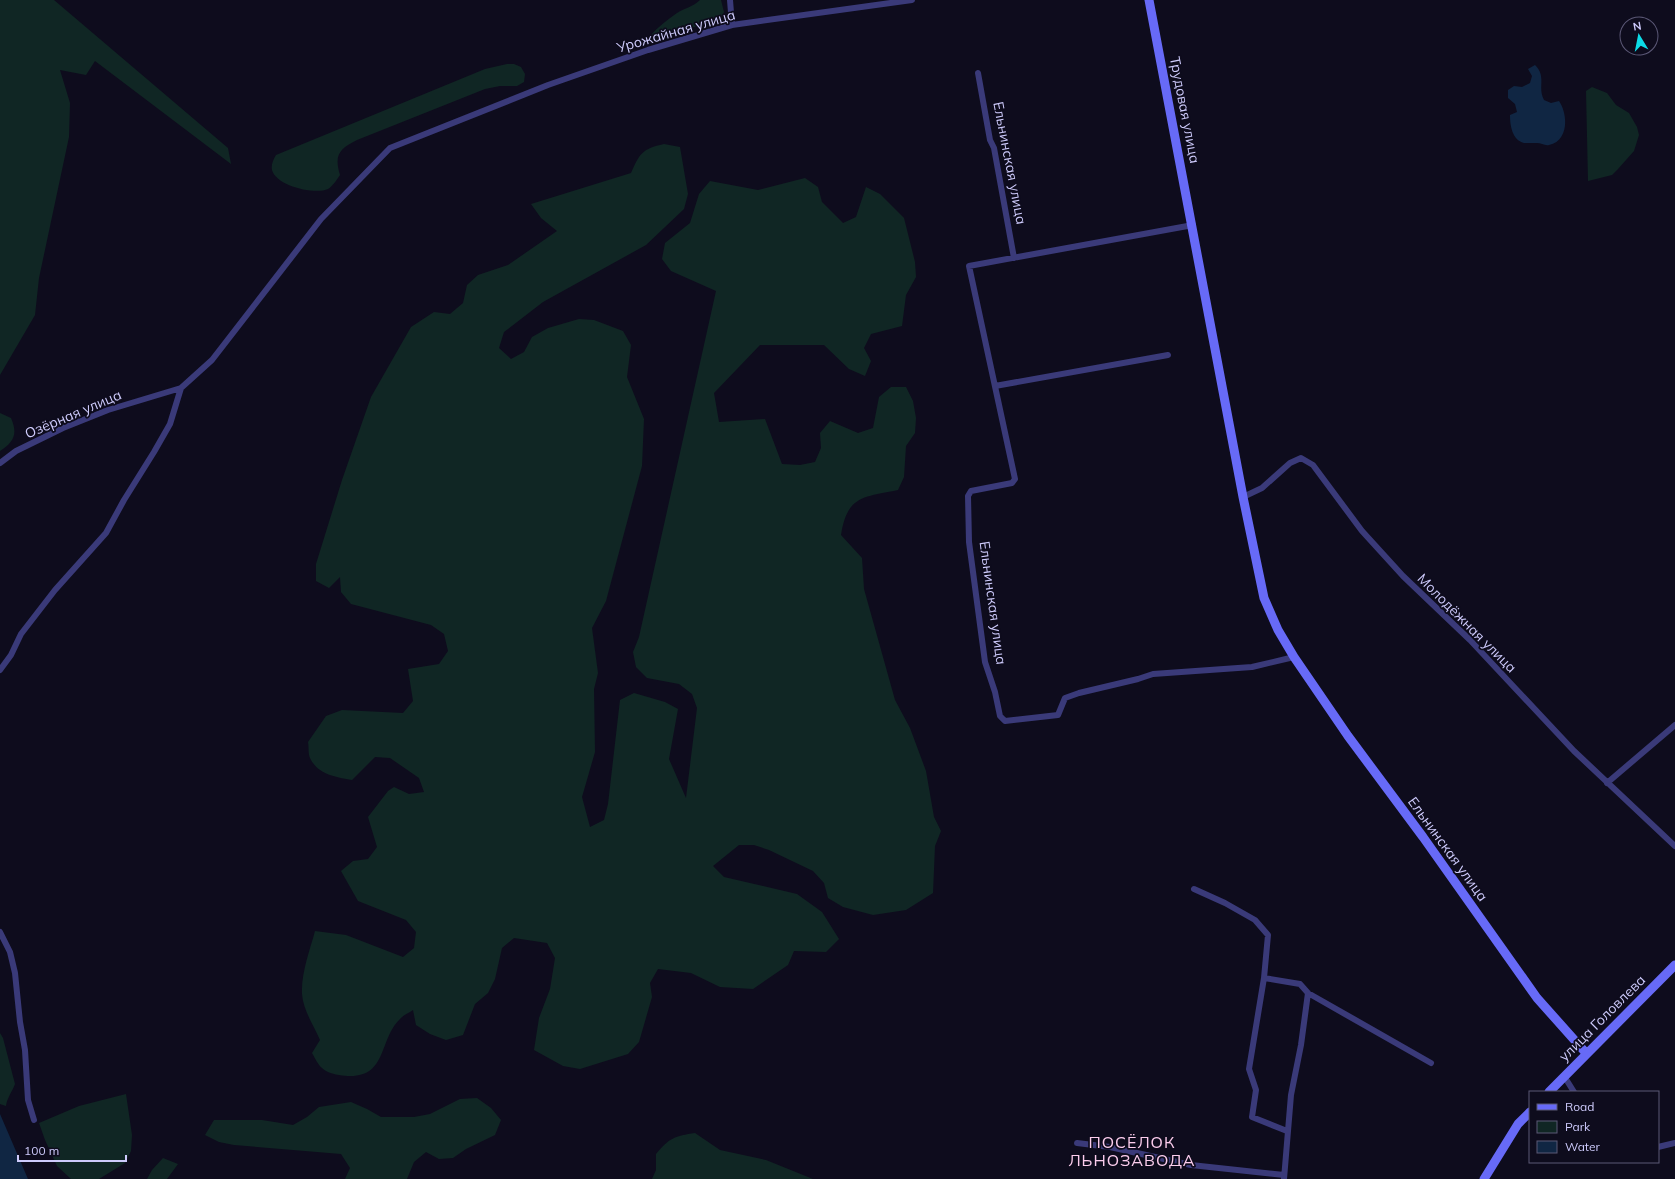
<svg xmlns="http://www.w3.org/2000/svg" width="1675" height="1179" font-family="Mulish,sans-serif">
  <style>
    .green { fill: #102624 }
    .water { fill: #102643 }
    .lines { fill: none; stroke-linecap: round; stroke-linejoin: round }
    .street { stroke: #3a3a79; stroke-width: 6 }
    .secondary { stroke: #676af7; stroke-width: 9 }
    .labels { text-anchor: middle; stroke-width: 3.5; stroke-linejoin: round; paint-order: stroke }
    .street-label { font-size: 14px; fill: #cecbfc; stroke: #0e0c1d }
    .quarter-label { font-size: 16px; letter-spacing: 1px; fill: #fccded; stroke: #0e0c1d }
  </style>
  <rect width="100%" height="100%" fill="#0e0c1d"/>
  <path class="green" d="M 0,0 L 54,0 L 228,148 L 231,164 L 95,61 L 86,75 L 60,70 L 70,103 L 69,137 L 39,278 L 35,315 L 0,375 Z
    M 700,0 L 721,0 L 724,12 L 721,19 L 665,36 L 657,37 L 650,36 C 658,27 667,20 677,13 C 685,8 693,7 700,0 Z
    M 507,64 L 514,64 L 521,67 L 525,74 L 524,82 L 517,86 L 500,86 L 485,89 L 357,140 C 339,149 334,155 340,175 C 337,179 333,186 328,189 C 315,195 276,186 272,170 C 271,165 273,160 276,155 L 485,69 Z
    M 1592,87 L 1607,93 L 1616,105 L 1629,113 L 1637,127 L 1639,135 L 1634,151 L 1618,169 L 1612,175 L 1588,181 L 1586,91 Z
    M 664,144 L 680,147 L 688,194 L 684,209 L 646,245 L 543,302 L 504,332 L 499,348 L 511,359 L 524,352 L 532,337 L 548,328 L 579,319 L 594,320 L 623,331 L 631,345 L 627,377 L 644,419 L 642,466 L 606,601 L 592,628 L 598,673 L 594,689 L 595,752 L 582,797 L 590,827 L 604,820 L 608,804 L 620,700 L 634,693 L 665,702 L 678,709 L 669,759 L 686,798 L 697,708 L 692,694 L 679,684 L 647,678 L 636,667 L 633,652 L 639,637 L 716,291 L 671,271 L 662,259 L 665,243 L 690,223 L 699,194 L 710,181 L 758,190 L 805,178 L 818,187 L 822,202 L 843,223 L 856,217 L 866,187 L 880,194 L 904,218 L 915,262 L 916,277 L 906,295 L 902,326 L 871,334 L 864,348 L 871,361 L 865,376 L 849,369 L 824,345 L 760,345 L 714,393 L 719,422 L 765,419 L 782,464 L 800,465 L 815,462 L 821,448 L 820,433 L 830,421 L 858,433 L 873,428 L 879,397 L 891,387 L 906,387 L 913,401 L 916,418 L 915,433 L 906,446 L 904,477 L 898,490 C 863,497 847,496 841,535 L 862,558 L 864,589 L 895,700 L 910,728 L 926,771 L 934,817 L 941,831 L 935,846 L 933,893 L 906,910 L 873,915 L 843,907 L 828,898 L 824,883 L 813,871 L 769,850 L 754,845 L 739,845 L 713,866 L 724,877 L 797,894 L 822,912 L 839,939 L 826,952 L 794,951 L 788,965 L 753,989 L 720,987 L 691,973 L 658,969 L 650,983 L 652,997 L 639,1042 L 628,1054 L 580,1069 L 563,1066 L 534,1050 L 539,1018 L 550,989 L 555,958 L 547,943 L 514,938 L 502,948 L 495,979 L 488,993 L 475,1004 L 463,1035 L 446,1040 L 430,1034 L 416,1025 L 413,1010 C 409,1013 403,1015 400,1019 C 377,1041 389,1083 339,1075 C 322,1072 319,1066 312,1053 L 320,1040 C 314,1026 303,1010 302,994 C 301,973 310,950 315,931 L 346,935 L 403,957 L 414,948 L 416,932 L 406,920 L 358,901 L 341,871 L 353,861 L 368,859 L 377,847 L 368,817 L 388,791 L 394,787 L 409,794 L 424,792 L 419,778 L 390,758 L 375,757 L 352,780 C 336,777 318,775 310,758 C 308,754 309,747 308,742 L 326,716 L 342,710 L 403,713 L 413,701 L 408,669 L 439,664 L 448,651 L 444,634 L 431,625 L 351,604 L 341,592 L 340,577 L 329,588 L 316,581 L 316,564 L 342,480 L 371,397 L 411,327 L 434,312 L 450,314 L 463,303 L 467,285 L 478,275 L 508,265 L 557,231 L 541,218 L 531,204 L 631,173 C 640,153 642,149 664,144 Z
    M 0,413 L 11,418 C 18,434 14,442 0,451 Z
    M 0,1033 L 3,1038 L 15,1084 C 12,1092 7,1098 6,1106 L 0,1104 Z
    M 126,1094 L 132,1135 L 131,1151 L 125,1163 L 99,1179 L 71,1179 L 57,1166 L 45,1140 L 39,1123 L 79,1106 Z
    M 477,1098 L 491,1108 L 501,1120 L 495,1135 L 466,1149 L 453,1158 L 439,1159 L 426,1152 L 414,1162 L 407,1179 L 345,1179 L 350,1168 L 341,1154 L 234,1145 L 219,1142 L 205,1135 L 214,1120 L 262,1120 L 293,1125 L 307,1117 L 319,1107 L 351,1102 L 367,1109 L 381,1117 L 414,1117 L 430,1114 L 460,1099 Z
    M 695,1133 L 720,1150 L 766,1160 L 813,1179 L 652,1179 L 656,1170 L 656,1154 C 669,1138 675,1136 695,1133 Z
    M 163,1158 L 178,1164 L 167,1179 L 147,1179 L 152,1170 Z"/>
  <path class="water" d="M 1535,65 C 1547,77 1537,87 1544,100 L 1551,103 L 1559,101 C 1568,114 1569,141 1549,145 C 1545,146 1541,143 1537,143 C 1533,143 1528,143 1524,143 C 1512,140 1510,125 1510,115 L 1517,112 L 1515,104 L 1508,98 L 1508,90 L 1514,86 L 1522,87 L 1530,83 L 1532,76 L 1528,69 Z
    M 0,1114 L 28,1179 L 0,1179 Z"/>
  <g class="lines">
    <path class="street" d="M 730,0 L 732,25
      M 978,73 L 990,140 L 994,148 L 1014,258
      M 1193,225 L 969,266 L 1015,479 L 1012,483 L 971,491 L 968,496 L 969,542 L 985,662 L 995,692 L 1000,716 L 1005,721 L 1058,715 L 1065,698 L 1079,693 L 1138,679 L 1153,674 L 1252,667 L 1294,657
      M 995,386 L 1168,355
      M 0,463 L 16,451 L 63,428 L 108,410 L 181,388 L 212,360 L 321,219 L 390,148 L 548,85 L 648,50 L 732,25 L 912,0
      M 1243,497 L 1262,488 L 1290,463 L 1301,458 L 1313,465 L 1362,531 L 1403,576 L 1470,640 L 1574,751 L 1675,846
      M 0,670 L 11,655 L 21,634 L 55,590 L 106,533 L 124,500 L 154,452 L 170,424 L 181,388
      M 1607,783 L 1675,725
      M 1194,889 L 1225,903 L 1255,920 L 1268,935 L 1264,978 L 1300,984 L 1308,993 L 1315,997 L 1431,1063
      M 0,932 L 10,952 L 15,973 L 20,1022 L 25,1050 L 28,1100 L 34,1120
      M 1264,978 L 1249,1069 L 1256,1090 L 1252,1117 L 1287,1131
      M 1564,1076 L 1574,1092
      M 1077,1143 L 1110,1147 L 1191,1165 L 1284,1175
      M 1658,1147 L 1675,1143
      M 1284,1179 L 1291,1095 L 1301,1045 L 1308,993"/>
    <path class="secondary" d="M 1149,0 L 1243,497 L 1264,598 L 1278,630 L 1294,657 L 1348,736 L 1423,837 L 1537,998 L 1586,1053
      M 1549,1092 L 1675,965
      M 1484,1179 L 1518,1124 L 1530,1112"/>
  </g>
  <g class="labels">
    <g class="street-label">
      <text transform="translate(676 31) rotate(-16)" y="5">Урожайная улица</text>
      <text transform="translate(1185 110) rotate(79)" y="5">Трудовая улица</text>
      <text transform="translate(1010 163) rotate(79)" y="5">Ельнинская улица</text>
      <text transform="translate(73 414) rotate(-23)" y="5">Озёрная улица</text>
      <text transform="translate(993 603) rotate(82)" y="5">Ельнинская улица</text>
      <text transform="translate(1467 623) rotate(45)" y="5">Молодёжная улица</text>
      <text transform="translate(1448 849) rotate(54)" y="5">Ельнинская улица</text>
      <text transform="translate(1602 1018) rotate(-45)" y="5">улица Головлева</text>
    </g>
    <g class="quarter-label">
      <text x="1132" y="1148">ПОСЁЛОК<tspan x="1132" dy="18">ЛЬНОЗАВОДА</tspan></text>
    </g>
  </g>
  <rect x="1529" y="1091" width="130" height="72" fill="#0e0c1d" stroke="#5b5876"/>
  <rect x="1537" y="1104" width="20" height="6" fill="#676af7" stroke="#5b5876"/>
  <text x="1565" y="1111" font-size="12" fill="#cecbfc">Road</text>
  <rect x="1537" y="1121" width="20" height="12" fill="#102624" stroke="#5b5876"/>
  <text x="1565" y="1131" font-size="12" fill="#cecbfc">Park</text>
  <rect x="1537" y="1141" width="20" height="12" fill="#102643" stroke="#5b5876"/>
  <text x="1565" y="1151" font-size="12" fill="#cecbfc">Water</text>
  <g transform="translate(1639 36) rotate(350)"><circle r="19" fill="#0e0c1d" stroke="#5b5876"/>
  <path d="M0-3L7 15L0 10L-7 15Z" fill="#0cdce7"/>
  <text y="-6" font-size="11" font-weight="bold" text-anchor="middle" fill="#cecbfc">N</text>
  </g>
  <path d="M18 1155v6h108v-6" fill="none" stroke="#cecbfc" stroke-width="2"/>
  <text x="24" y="1155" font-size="12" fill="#cecbfc" stroke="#0e0c1d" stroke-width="3" paint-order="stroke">100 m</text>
</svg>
